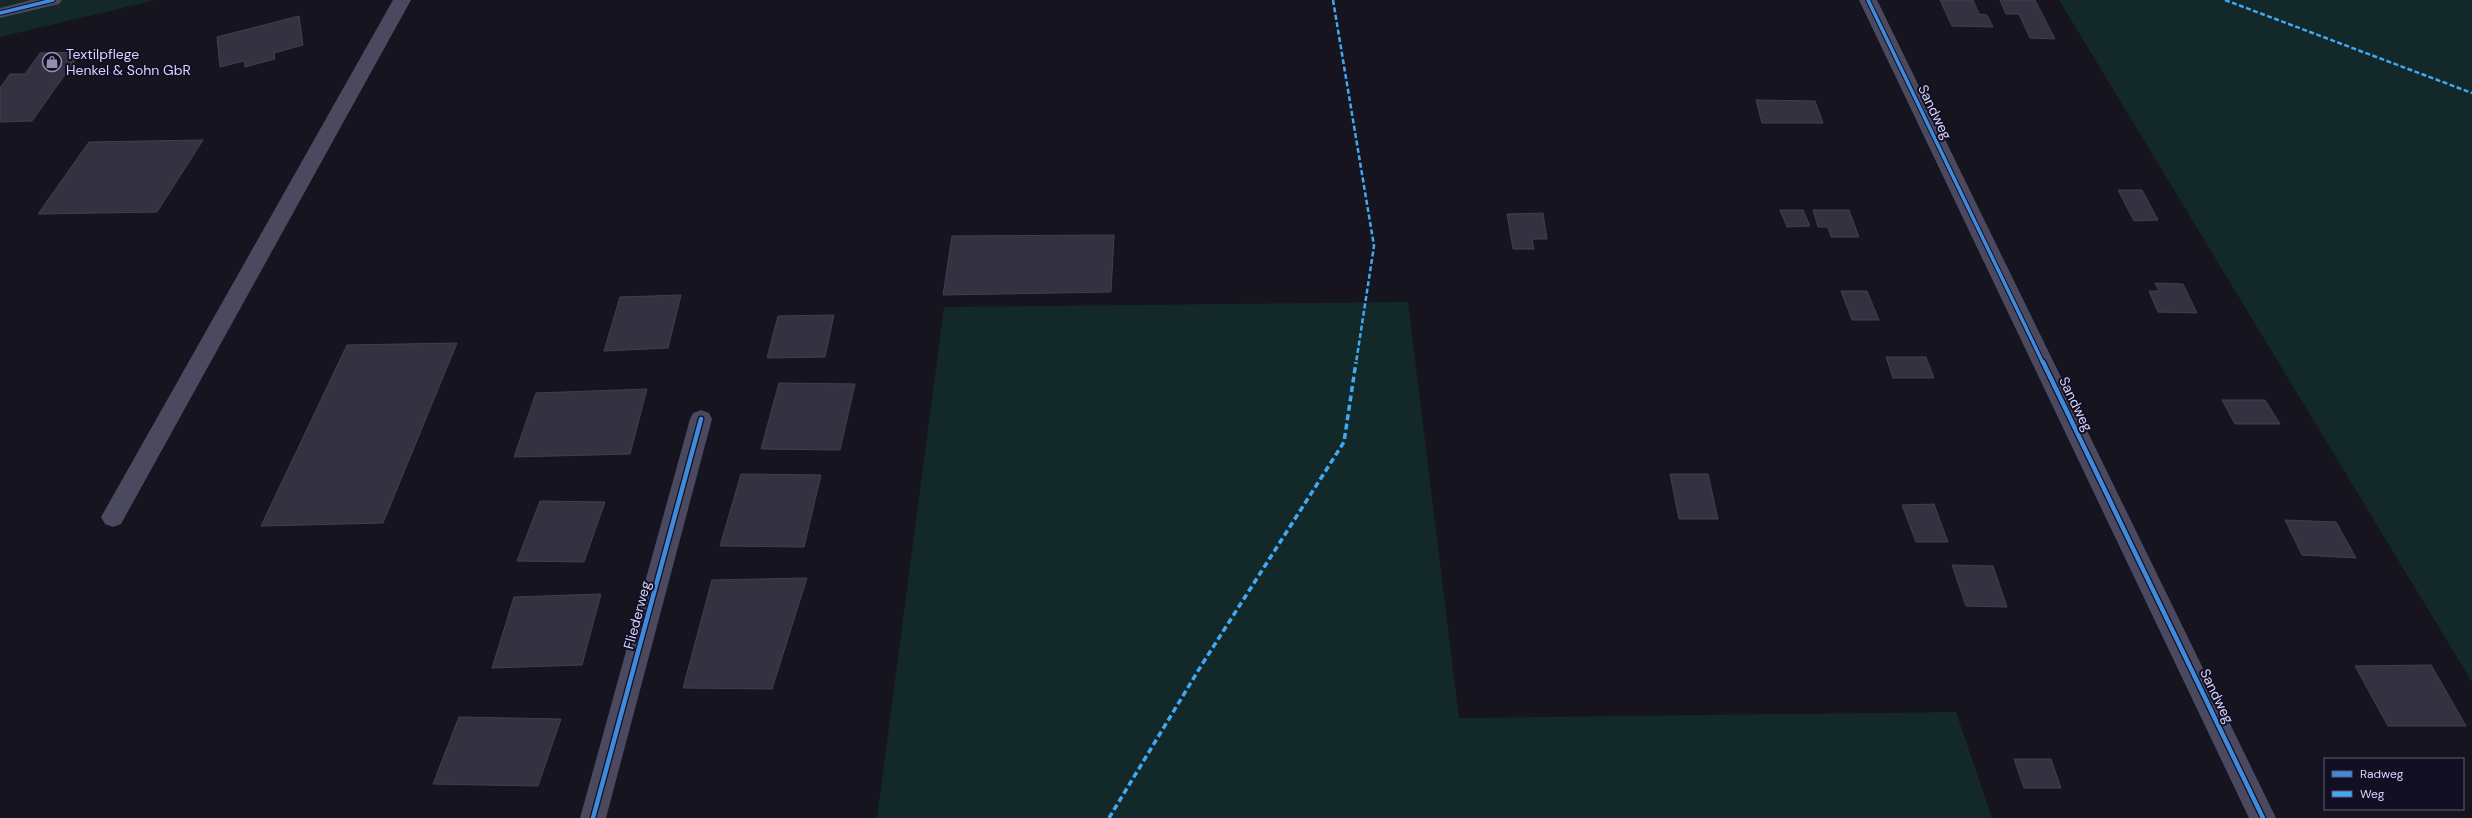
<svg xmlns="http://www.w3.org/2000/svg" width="2472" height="818" font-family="'DM Sans',sans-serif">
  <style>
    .green { fill: #132929 }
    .building { fill: #343240; stroke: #423e52 }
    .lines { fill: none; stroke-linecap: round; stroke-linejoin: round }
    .minor { fill: #4a495f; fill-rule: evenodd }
    .quiet-far1 { stroke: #3fa9f5; stroke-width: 2.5; stroke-dasharray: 5 2.5; stroke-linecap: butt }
    .quiet { stroke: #3fa9f5; stroke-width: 3.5; stroke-dasharray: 6 3.5; stroke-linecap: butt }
    .cycleway-far1-casing { stroke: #120f23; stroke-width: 5.5 }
    .cycleway-casing { stroke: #120f23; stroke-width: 7 }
    .cycleway-far1 { stroke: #408adc; stroke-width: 3.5 }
    .cycleway { stroke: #408adc; stroke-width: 4.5 }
    .labels { text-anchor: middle; stroke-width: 4; stroke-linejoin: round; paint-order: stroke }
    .poi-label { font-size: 14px; fill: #d7d3fd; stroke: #120f23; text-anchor: start }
    .street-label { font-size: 14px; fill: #d7d3fd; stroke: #120f23 }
  </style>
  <rect width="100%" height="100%" fill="#16141e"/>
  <path class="green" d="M 0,0 L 156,0 L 0,37 Z
    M 2059,0 L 2472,0 L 2472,682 Z
    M 1408,302 L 1459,718 L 1956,712 L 1992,818 L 877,818 L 944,307 Z"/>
  <path class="building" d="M 1940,0 L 1973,0 L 1979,14 L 1987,15 L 1993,27 L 1952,26 Z
    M 2000,0 L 2035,0 L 2055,39 L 2030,38 L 2019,14 L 2006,14 Z
    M 299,16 L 303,45 L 274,53 L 275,59 L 245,67 L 244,61 L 220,67 L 217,37 Z
    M 81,52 L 32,121 L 0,122 L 0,88 L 10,74 L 25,74 L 40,53 Z
    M 1756,100 L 1815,101 L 1823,123 L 1762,123 Z
    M 203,140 L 157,212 L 38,214 L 89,142 Z
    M 2118,190 L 2142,190 L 2158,220 L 2134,221 Z
    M 1780,210 L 1803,210 L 1810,226 L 1787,227 Z
    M 1813,210 L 1849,210 L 1859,237 L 1831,237 L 1828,227 L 1818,227 Z
    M 1543,213 L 1547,239 L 1532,239 L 1534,249 L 1513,249 L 1507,214 Z
    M 1114,235 L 1111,292 L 943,295 L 952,236 Z
    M 2155,283 L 2183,284 L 2197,313 L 2158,312 L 2149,291 L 2159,291 Z
    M 1841,291 L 1867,291 L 1879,320 L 1852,320 Z
    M 681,295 L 668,348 L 604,351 L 620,297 Z
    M 834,315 L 825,357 L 767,358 L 778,316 Z
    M 457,343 L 383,523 L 261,526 L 347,345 Z
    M 1886,357 L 1926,357 L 1934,378 L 1893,378 Z
    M 779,383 L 855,384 L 840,450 L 761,449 Z
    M 647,389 L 630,454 L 514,457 L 536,393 Z
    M 2222,400 L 2265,400 L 2280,424 L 2235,424 Z
    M 741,474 L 821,475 L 804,547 L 720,546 Z
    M 1670,474 L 1708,474 L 1718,519 L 1679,519 Z
    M 540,501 L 605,502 L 584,562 L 517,561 Z
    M 1934,504 L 1948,542 L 1916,542 L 1902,505 Z
    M 2285,520 L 2336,522 L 2356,558 L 2302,555 Z
    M 1952,565 L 1993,566 L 2007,607 L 1966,606 Z
    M 807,578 L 772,689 L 683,688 L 712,580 Z
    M 601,594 L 582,665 L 492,668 L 514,597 Z
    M 2431,665 L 2466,726 L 2388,726 L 2355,666 Z
    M 459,717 L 561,719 L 538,786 L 433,784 Z
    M 2014,759 L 2051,759 L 2061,788 L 2024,788 Z"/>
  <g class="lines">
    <path class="minor" d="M 31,0 L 62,0 L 59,4 L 0,18 L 0,8 Z
      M 393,0 L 411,0 L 121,524 L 113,527 L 105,524 L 101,517 L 105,510 Z
      M 1859,0 L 1877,0 L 2276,818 L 2249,818 Z
      M 701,410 L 709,413 L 712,419 L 606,818 L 580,818 L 690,419 L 693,413 Z"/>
    <path class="quiet-far1" d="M 1333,0 L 1374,246 L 1356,363
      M 2225,0 L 2472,93"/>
    <path class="quiet" d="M 1109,818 L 1201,666 L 1344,442 L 1356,362"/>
    <defs>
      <path id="cycleway-far1" d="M 1868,0 L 2043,363
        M 0,13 L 53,0"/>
      <path id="cycleway" d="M 2043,362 L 2263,818
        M 593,818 L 701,419"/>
    </defs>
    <use href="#cycleway-far1" class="cycleway-far1-casing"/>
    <use href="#cycleway" class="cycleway-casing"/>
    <use href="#cycleway-far1" class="cycleway-far1"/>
    <use href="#cycleway" class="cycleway"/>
  </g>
  <defs>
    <symbol id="shop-ring" viewBox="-11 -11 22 22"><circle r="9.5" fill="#120f23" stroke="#9390af" stroke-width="1.5"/><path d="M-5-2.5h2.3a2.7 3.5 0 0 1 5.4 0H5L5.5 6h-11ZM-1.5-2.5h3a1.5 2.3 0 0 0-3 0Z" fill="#9390af"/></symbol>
  </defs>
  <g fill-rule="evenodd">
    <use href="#shop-ring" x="41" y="51" width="22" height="22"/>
  </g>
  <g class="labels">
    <g class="poi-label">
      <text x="66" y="59">Textilpflege<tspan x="66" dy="16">Henkel &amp; Sohn GbR</tspan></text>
    </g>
    <g class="street-label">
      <text transform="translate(1935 112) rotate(64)" y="5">Sandweg</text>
      <text transform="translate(2076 404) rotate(64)" y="5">Sandweg</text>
      <text transform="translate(637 615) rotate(-75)" y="5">Fliederweg</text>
      <text transform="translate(2217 696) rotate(64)" y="5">Sandweg</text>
    </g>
  </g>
  <rect x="2324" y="758" width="140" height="52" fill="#120f23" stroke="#615d7a"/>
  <rect x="2332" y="771" width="20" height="6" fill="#408adc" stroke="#615d7a"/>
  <text x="2360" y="778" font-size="12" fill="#d7d3fd">Radweg</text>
  <rect x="2332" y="791" width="20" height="6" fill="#3fa9f5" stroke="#615d7a"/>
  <text x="2360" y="798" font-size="12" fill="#d7d3fd">Weg</text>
</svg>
